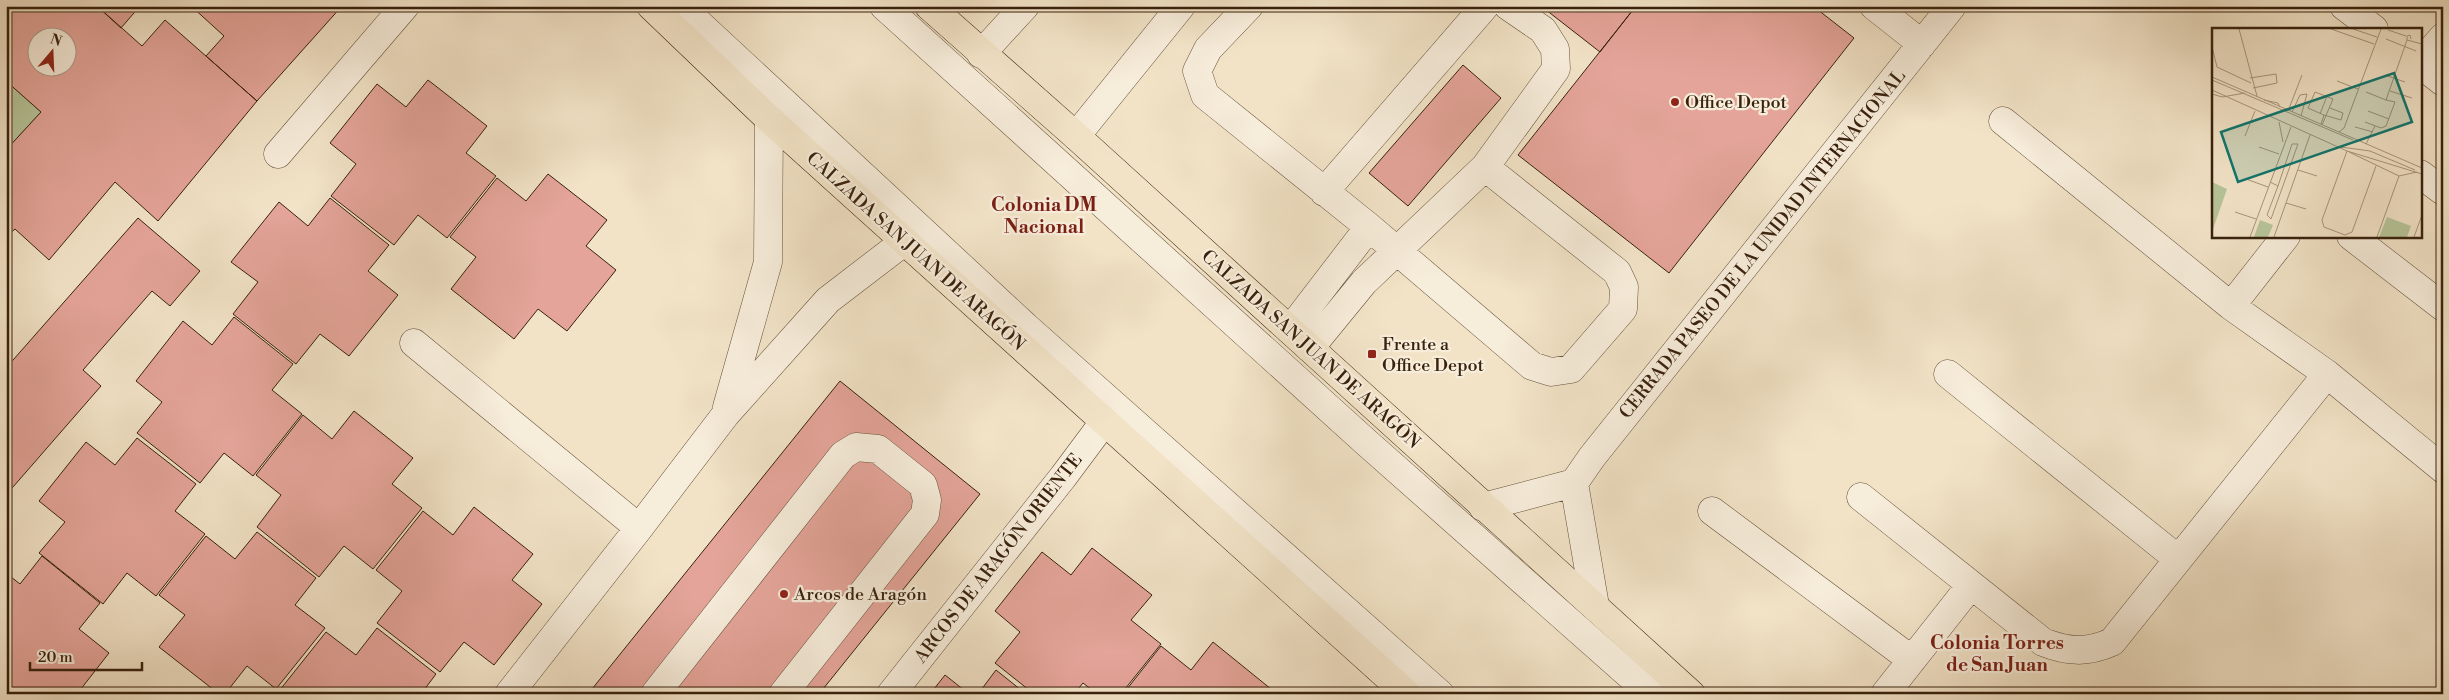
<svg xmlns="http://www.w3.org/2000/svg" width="2449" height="700" font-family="'Libre Bodoni',serif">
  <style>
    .green { fill: #b6c599; stroke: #777353 }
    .building { fill: #e4a499; stroke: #38210d; fill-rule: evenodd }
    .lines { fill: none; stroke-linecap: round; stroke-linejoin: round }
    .minor-casing { stroke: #66523c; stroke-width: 29 }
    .major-casing { stroke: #38210d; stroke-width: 29 }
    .minor { stroke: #f7eddb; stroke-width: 28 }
    .major { stroke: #f2e3c7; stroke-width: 28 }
    .poi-dot { fill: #8f2418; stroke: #f7eddb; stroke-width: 2 }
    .labels { text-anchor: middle; stroke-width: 4.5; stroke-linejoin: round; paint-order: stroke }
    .poi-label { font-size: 18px; fill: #38210d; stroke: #f7eddb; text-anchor: start }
    .street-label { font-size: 18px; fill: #38210d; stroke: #f7eddb }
    .neighbourhood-label { font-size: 19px; font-weight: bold; fill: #7a1f14; stroke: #f7eddb }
    .inset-road { fill: none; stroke: #a8957d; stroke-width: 1 }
    .view { fill: #0f766e; fill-opacity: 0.15; stroke: #0f766e; stroke-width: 2.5 }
    .inset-edge { fill: none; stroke: #38210d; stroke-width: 2.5 }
  </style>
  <rect width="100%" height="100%" fill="#f2e3c7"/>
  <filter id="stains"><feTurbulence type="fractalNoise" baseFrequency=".004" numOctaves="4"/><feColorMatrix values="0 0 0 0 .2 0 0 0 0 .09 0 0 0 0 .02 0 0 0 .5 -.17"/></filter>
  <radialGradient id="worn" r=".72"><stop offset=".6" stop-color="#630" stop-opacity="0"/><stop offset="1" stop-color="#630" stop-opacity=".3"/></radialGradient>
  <path class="green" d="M 6,81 L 41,112 L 6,150 Z"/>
  <path class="building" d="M 6,6 L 97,6 L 142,46 L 165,20 L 257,101 L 158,221 L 115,182 L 49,260 L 15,229 L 6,237 L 6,150 L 41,112 L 6,81 ZM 38,38 L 68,38 L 68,68 L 38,68 Z
    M 97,6 L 140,6 L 121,28 Z
    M 191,6 L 342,6 L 257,101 L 206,56 L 224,36 Z
    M 1541,6 L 1636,6 L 1600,52 Z
    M 1636,6 L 1813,6 L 1854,38 L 1669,273 L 1518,155 Z
    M 1463,65 L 1501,98 L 1408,206 L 1369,173 Z
    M 428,80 L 487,126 L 466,153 L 496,176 L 447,238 L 418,215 L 394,245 L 331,196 L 356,164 L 330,143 L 377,84 L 406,107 Z
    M 548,174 L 607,220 L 586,246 L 616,270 L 567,331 L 538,309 L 514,339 L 451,289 L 476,257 L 450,237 L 497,178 L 526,201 Z
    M 330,198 L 389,245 L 368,271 L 398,295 L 349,356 L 320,334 L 296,364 L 233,314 L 258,282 L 231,262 L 279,202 L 308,226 Z
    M 138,218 L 200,271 L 170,306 L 152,291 L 83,370 L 101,386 L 6,495 L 6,368 Z
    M 234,317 L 293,364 L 272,390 L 302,414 L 253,476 L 224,453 L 200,483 L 137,433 L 162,402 L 136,381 L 183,321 L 212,345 Z
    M 840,381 L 980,494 L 819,694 L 588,694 Z
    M 354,411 L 413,458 L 392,484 L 422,508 L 373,569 L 344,546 L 319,577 L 257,527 L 281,495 L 256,475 L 303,415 L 332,439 Z
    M 137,438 L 196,484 L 175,511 L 205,534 L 156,596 L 127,573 L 103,604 L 39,553 L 65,522 L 39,501 L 86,442 L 115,465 Z
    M 474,507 L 533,554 L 512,580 L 542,604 L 494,665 L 464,642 L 440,672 L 377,623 L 402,591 L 376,570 L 423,511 L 453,535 Z
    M 257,532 L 316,578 L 295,605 L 325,628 L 276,689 L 247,666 L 225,694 L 219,694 L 159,647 L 185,615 L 159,595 L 206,536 L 235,559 Z
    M 1092,548 L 1152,595 L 1131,620 L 1161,644 L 1121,694 L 1097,694 L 1083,683 L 1074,694 L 1034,694 L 995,663 L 1020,632 L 995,611 L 1042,552 L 1071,575 Z
    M 42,556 L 100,603 L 79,629 L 109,653 L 77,694 L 35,694 L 32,692 L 30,694 L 6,694 L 6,573 L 20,584 Z
    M 377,628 L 436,674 L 421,694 L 283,694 L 279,691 L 326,632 L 356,655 Z
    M 1213,642 L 1271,689 L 1268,694 L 1123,694 L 1161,646 L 1191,670 Z
    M 996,670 L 1026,694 L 978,694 Z
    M 945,675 L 969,694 L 930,694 Z"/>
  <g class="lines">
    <defs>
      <path id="minor" d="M 680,6 L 1025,326 L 1440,694
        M 884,6 L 1367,443 L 1651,694
        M 1249,6 L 1208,49 L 1197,71 L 1205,95 L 1369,227 L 1290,330
        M 1874,6 L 1922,44
        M 2344,6 L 2374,29
        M 981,54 L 1025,6
        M 2420,63 L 2443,37
        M 2420,64 L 2443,82
        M 2003,121 L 2231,306
        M 1076,136 L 1181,6
        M 278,154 L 405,6
        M 2420,174 L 2443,191
        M 1324,192 L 1485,6
        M 1369,227 L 1532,366 L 1551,372 L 1571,369 L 1623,309 L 1624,287 L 1617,272 L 1485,167
        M 2351,236 L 2443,307
        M 414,343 L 639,528
        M 1310,348 L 1364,282 L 1485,167 L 1556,69 L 1555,49 L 1543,30 L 1508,6
        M 1948,374 L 2178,559
        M 2327,374 L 2443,469
        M 727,407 L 768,262 L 769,119
        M 1574,483 L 1595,606
        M 1861,497 L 2043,642 C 2068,652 2087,653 2112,642 L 2327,374 L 2231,306 L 2286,236
        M 1483,507 L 1574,483 L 1592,457 L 1952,6
        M 1712,511 L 1912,660
        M 509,694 L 639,528 L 726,414 L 828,300 L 905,241
        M 655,694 L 843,455 L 856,447 L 878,449 L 923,485 L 927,500 L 925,514 L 783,694
        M 891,694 L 1063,477 L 1104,422
        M 1885,694 L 1971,585"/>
      <path id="major" d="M 651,6 L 769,119 L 1407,694
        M 929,6 L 1076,136 L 1691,694"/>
    </defs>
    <use href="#minor" class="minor-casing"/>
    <use href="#major" class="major-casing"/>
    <use href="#minor" class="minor"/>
    <use href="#major" class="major"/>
  </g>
  <g class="poi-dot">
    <circle cx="1675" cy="102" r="5"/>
    <rect x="1367" y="349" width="10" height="10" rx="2.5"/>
    <circle cx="784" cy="594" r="5"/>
  </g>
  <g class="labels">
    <g class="poi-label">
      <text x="1685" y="108">Office Depot</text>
      <text x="1382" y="350">Frente a<tspan x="1382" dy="21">Office Depot</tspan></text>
      <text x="794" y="600">Arcos de Aragón</text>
    </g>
    <g class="street-label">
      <text transform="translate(1762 244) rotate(-51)" y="6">CERRADA PASEO DE LA UNIDAD INTERNACIONAL</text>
      <text transform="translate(916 251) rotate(42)" y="6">CALZADA SAN JUAN DE ARAGÓN</text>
      <text transform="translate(1311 349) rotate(42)" y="6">CALZADA SAN JUAN DE ARAGÓN</text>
      <text transform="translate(998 558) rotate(-52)" y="6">ARCOS DE ARAGÓN ORIENTE</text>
    </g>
    <g class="neighbourhood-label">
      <text x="1044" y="211">Colonia DM<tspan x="1044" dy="22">Nacional</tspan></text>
      <text x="1997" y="649">Colonia Torres<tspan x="1997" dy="22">de San Juan</tspan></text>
    </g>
  </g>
  <g transform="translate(2212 28)">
    <rect width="210" height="210" fill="#f2e3c7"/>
    <path d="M 0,154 L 15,161 L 0,204 ZM 175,189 L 199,198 L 195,209 L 167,209 ZM 48,192 L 61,197 L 56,209 L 42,209 Z" fill="#b6c599"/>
    <path class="inset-road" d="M 27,1 L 45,68M 119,1 L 162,16M 141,1 L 165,9M 176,2 L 194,8M 174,11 L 204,23M 199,11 L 198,7 L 195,8 L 195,12 L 210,16M 0,19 L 5,39 L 39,55M 173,47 L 193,54M 0,49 L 210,140M 38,50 L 64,46 L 65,55 L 41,60M 0,52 L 141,112M 125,53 L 146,61M 0,62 L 135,123 L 210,146M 178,63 L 200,70M 154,64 L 174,72M 0,66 L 10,69 L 33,65M 52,72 L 66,75 L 68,79M 76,83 L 90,47M 156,83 L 177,91M 80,84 L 88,67 L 95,66 L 89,88M 108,86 L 115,68M 112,87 L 129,92 L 131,85 L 118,80M 67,94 L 71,114M 153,94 L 169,100 L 174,98 L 183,74 L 174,72 L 195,12M 109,96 L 112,87 L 96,80 L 103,64 L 121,71 L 110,97M 143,99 L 161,104M 127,104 L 132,100 L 169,1M 33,108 L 43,83M 154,116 L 163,98M 47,119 L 67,126M 129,119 L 158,123 L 203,142M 135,123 L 110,192 L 112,199 L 133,207 L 140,204 L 164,138M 137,124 L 187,148 L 205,144M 86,142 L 105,148M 34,151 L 56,159M 58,154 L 66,158 L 55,187 L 59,191 L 86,116 L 80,116 L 66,158M 74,175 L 94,181M 23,184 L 44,191M 38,209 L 79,99M 62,209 L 98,107M 165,209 L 187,148M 202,209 L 210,187"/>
    <path class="view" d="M 182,45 L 200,94 L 26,154 L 9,104 Z"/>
    <rect width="210" height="210" class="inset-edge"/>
  </g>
  <rect width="2449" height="700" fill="none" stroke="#f2e3c7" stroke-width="25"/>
  <rect x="8" y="8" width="2434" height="685" fill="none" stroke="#38210d" stroke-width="2.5"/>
  <rect x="12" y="12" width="2424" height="675" fill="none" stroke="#38210d"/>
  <g transform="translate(52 52) rotate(19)"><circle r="24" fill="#f7eddb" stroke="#ab9b89"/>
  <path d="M0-4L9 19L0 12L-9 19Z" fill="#8f2418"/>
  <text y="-8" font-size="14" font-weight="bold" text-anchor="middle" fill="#38210d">N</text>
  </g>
  <path d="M30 662v8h112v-8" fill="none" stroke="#38210d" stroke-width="2.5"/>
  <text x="38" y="662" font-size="15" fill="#38210d" stroke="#f7eddb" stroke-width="4" paint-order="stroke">20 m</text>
  <rect width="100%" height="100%" filter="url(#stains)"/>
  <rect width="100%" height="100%" fill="url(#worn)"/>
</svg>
